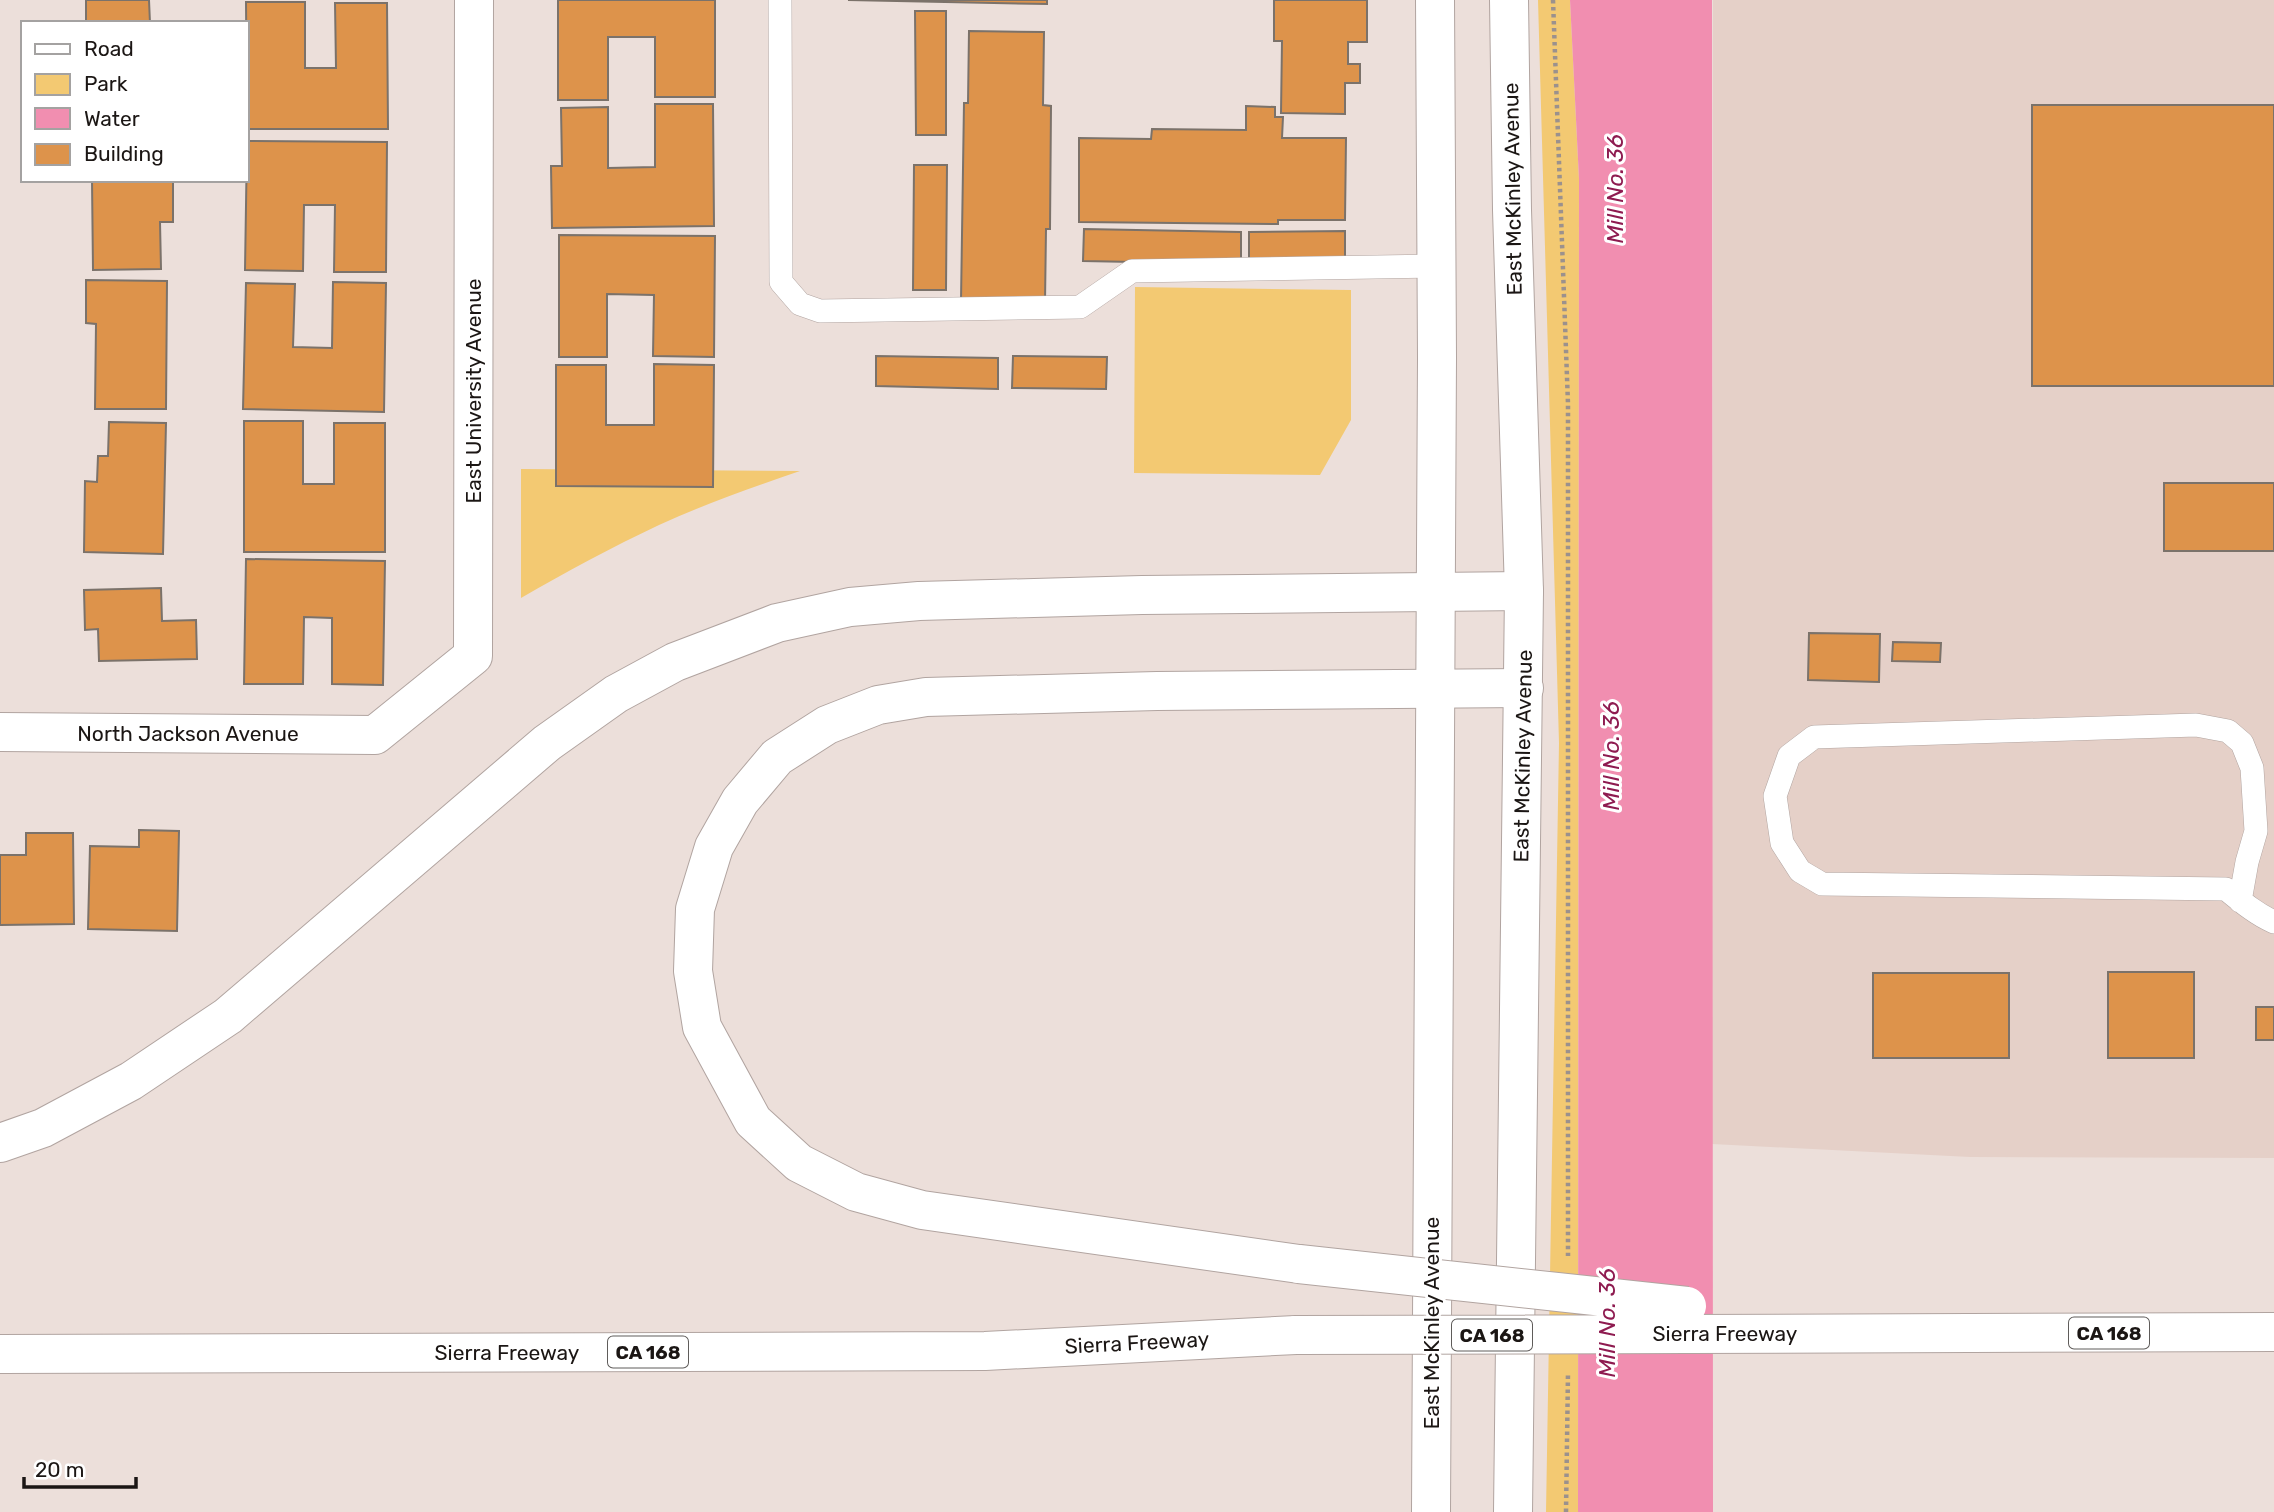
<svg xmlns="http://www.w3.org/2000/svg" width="2274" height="1512" font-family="Rubik,sans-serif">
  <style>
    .built { fill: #e5d0c8 }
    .green { fill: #f3c972 }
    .water { fill: #f18eb0 }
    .building { fill: #dd934b; stroke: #7b726a; stroke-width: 2 }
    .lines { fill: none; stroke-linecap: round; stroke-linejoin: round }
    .lane-casing { stroke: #b1a4a0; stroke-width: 24 }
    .street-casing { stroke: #b1a4a0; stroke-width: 40 }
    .primary-casing { stroke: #b1a4a0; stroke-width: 40 }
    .highway-casing { stroke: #b1a4a0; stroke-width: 40 }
    .path { stroke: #9b918d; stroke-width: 4.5; stroke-dasharray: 3.5 3.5; stroke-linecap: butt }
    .lane { stroke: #fff; stroke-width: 23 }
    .street { stroke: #fff; stroke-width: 38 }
    .primary { stroke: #fff; stroke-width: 38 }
    .highway { stroke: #fff; stroke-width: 38 }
    .highway-bridge-casing { stroke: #b1a4a0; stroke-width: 40; stroke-linecap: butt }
    .highway-bridge { stroke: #fff; stroke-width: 38 }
    .labels { text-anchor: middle; stroke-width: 6; stroke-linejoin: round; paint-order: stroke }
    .shield { fill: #fff; stroke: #5f5c5a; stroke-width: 2 }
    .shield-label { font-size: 19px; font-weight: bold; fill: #1b1614 }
    .street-label { font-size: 21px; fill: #1b1614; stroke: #fff }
    .water-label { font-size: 23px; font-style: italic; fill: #8e1b50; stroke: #fff }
  </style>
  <rect width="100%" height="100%" fill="#ecdfda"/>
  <path class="built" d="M 1713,0 L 2274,0 L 2274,1158 L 1970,1157 L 1712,1144 Z"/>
  <path class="green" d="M 1538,0 L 1570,0 L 1579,179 L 1578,1512 L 1546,1512 L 1559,743 Z
    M 1135,287 L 1351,290 L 1351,420 L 1320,475 L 1134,473 Z
    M 521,469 L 800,471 C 753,487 705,504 659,525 C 612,547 566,572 521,598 Z"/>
  <path class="water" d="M 1570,0 L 1712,0 L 1713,1512 L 1578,1512 L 1579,179 Z"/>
  <path class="building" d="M 86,0 L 149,0 L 150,23 L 86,23 Z
    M 558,0 L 715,0 L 715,97 L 655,97 L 655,37 L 608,37 L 608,100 L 558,100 Z
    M 848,0 L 1047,0 L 1047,4 Z
    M 1274,0 L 1367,0 L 1367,42 L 1348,42 L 1348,64 L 1360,64 L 1360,83 L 1345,83 L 1345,114 L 1281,113 L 1282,41 L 1274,41 Z
    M 246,2 L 305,2 L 305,68 L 336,68 L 335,3 L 387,3 L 388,129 L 247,129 Z
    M 915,11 L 946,11 L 946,135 L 916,135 Z
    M 969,31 L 1044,32 L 1043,105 L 1051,106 L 1050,229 L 1046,229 L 1045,302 L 961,301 L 964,103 L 968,103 Z
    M 655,104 L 713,104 L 714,226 L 552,228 L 551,166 L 562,166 L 561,108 L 608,107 L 608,168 L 655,167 Z
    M 2032,105 L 2274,105 L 2274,386 L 2032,386 Z
    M 1246,106 L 1275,107 L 1275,117 L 1283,117 L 1282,138 L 1346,138 L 1345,220 L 1278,220 L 1278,224 L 1079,222 L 1079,138 L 1151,139 L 1152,129 L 1246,130 Z
    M 247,141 L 387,142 L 386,272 L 334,272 L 335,205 L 304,205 L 303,271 L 245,270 Z
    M 914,165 L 947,165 L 946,290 L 913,290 Z
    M 92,180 L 173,180 L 173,222 L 160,222 L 161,269 L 93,270 Z
    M 1084,229 L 1241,232 L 1241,264 L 1083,261 Z
    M 1345,231 L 1345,263 L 1249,264 L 1249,232 Z
    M 559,235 L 715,236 L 714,357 L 653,356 L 654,295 L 607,294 L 607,357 L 559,357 Z
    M 86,280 L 167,281 L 166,409 L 95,409 L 96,324 L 86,323 Z
    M 333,282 L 386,283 L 384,412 L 243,409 L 246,283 L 295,284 L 293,347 L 332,348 Z
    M 876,356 L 998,358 L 998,389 L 876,386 Z
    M 1013,356 L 1107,357 L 1106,389 L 1012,388 Z
    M 654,364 L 714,365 L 713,487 L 556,486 L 556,365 L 606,365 L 606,425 L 654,425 Z
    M 244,421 L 303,421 L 303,484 L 334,484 L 334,423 L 385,423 L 385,552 L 244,552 Z
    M 109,422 L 166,423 L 163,554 L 84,552 L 85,481 L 97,482 L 98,456 L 108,456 Z
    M 2164,483 L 2274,483 L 2274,551 L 2164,551 Z
    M 246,559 L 385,561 L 383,685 L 332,684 L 332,618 L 304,617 L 303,684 L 244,684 Z
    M 161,588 L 162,621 L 196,620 L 197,659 L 99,661 L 98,629 L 85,630 L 84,590 Z
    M 1809,633 L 1880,634 L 1879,682 L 1808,680 Z
    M 1893,642 L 1941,643 L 1940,662 L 1892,661 Z
    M 139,830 L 179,831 L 177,931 L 88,929 L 90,846 L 139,847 Z
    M 26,833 L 73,833 L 74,924 L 0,925 L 0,855 L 26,855 Z
    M 2108,972 L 2194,972 L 2194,1058 L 2108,1058 Z
    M 1873,973 L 2009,973 L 2009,1058 L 1873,1058 Z
    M 2256,1007 L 2274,1007 L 2274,1040 L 2256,1040 Z"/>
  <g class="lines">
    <defs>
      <path id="lane" d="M 780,0 L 781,282 L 800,304 L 820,311 L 1080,307 L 1132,271 L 1437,266
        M 2240,901 L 2247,862 L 2256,831 L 2252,768 L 2242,743 L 2228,731 L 2196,725 L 1814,737 L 1789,756 L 1775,796 L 1782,843 L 1800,871 L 1822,884 L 2226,889 C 2242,902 2256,914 2274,922"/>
      <path id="street" d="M 0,732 L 375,735 L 473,656 L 474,0"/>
      <path id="primary" d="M 1509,0 L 1512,210 L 1524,591 L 1513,1512
        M 1431,1512 L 1437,358 L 1435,0"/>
      <path id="highway" d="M 0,1143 L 43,1128 L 131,1081 L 228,1016 L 547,743 L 616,694 L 675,662 L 777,623 L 850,607 L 919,601 L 1142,595 L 1524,591
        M 1299,1264 L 922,1210 L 856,1192 L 799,1163 L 753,1121 L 702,1027 L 693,971 L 695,909 L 714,847 L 740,801 L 777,757 L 827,725 L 878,705 L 926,697 L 1157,691 L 1524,688
        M 1687,1334 L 2274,1332
        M 0,1354 L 985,1351 L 1296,1335"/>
    </defs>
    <use href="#lane" class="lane-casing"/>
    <use href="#street" class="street-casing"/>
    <use href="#primary" class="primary-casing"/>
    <use href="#highway" class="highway-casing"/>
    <path class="path" d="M 1553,0 L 1568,404 L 1568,1256
      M 1566,1512 L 1568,1373"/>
    <use href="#lane" class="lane"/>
    <use href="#street" class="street"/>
    <use href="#primary" class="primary"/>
    <use href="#highway" class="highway"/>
    <defs>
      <path id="highway-bridge" d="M 1299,1264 L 1687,1306
        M 1296,1335 L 1687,1334"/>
    </defs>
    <use href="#highway-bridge" class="highway-bridge-casing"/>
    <use href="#highway-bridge" class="highway-bridge"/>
  </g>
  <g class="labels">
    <g class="shield">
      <rect x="2069" y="1317.5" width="80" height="31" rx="5"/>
      <rect x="1452" y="1319.5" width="80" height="31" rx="5"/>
      <rect x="608" y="1336.5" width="80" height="31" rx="5"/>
    </g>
    <g class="shield-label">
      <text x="2109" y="1340">CA 168</text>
      <text x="1492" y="1342">CA 168</text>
      <text x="648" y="1359">CA 168</text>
    </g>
    <g class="street-label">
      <text transform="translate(1513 189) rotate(-91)" y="7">East McKinley Avenue</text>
      <text transform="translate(474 391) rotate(-90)" y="7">East University Avenue</text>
      <text x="188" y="741">North Jackson Avenue</text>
      <text transform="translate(1523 756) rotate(-89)" y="7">East McKinley Avenue</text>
      <text transform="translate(1432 1323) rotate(-90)" y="7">East McKinley Avenue</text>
      <text x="1725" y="1341">Sierra Freeway</text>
      <text transform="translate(1137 1343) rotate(-3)" y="7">Sierra Freeway</text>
      <text x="507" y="1360">Sierra Freeway</text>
    </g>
    <g class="water-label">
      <text transform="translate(1615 189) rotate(-90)" y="8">Mill No. 36</text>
      <text transform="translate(1611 756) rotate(-90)" y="8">Mill No. 36</text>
      <text transform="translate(1607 1323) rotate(-90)" y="8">Mill No. 36</text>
    </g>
  </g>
  <rect x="21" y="21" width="228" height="161" fill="#ffffff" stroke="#a4a2a1" stroke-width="2"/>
  <rect x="35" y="44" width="35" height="10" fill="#ffffff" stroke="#a4a2a1" stroke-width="2"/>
  <text x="84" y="56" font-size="21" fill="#1b1614">Road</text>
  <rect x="35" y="74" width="35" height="21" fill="#f3c972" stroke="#a4a2a1" stroke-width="2"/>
  <text x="84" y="91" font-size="21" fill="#1b1614">Park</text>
  <rect x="35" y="108" width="35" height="21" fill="#f18eb0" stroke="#a4a2a1" stroke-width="2"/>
  <text x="84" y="126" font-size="21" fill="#1b1614">Water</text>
  <rect x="35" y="144" width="35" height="21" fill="#dd934b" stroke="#a4a2a1" stroke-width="2"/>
  <text x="84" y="161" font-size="21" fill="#1b1614">Building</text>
  <path d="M24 1477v10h112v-10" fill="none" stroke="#1b1614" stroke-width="3.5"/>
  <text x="35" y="1477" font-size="21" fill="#1b1614" stroke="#ffffff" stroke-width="5" paint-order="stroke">20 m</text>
</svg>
